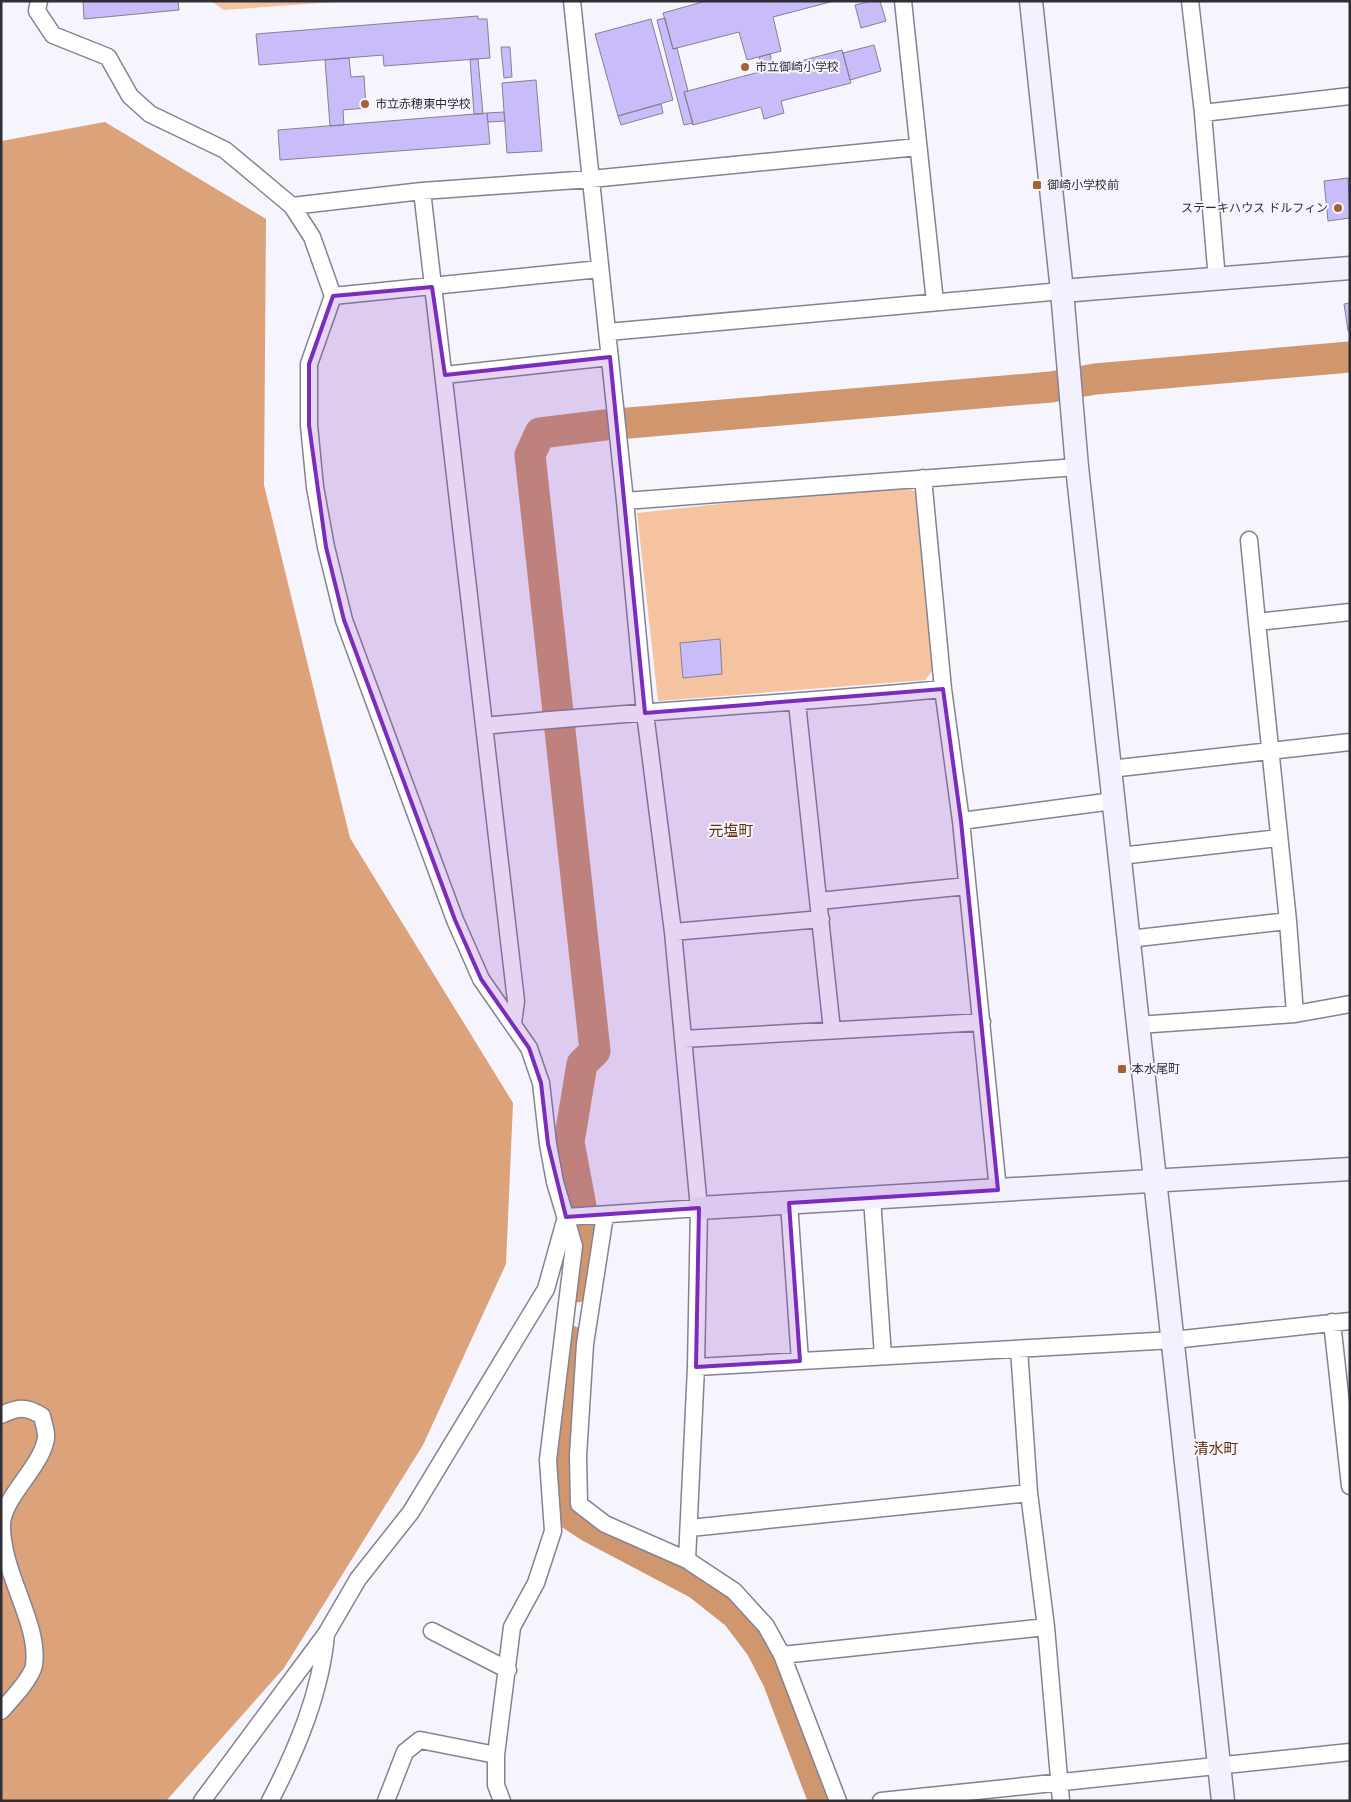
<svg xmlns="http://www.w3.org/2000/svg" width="1351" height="1802" font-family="'Open Sans','Noto Sans JP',sans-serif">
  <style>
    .green { fill: #f5c3a0 }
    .forest { fill: #dca27a }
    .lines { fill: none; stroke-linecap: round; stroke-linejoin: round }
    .river { stroke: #d0976f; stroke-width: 31 }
    .building { fill: #cabcfa; stroke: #83818f }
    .street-casing { stroke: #858291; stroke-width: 19 }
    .secondary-casing { stroke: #858291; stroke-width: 25 }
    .street { stroke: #fff; stroke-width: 16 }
    .secondary { stroke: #f4f1ff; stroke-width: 22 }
    .marked { fill: #7b2cbf; fill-opacity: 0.2; stroke: #7b2cbf; stroke-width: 4; stroke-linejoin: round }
    .poi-dot { fill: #a4622f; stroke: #f6f4fd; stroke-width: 2 }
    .labels { text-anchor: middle; stroke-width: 4; stroke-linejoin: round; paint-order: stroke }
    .poi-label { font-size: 12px; fill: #2f2e34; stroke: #f6f4fd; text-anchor: start }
    .quarter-label { font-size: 15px; fill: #60330e; stroke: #f6f4fd }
  </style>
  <rect width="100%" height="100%" fill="#f6f4fd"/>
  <path class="green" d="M 211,1 L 349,1 L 224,10 Z
    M 905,484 L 915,492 L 933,670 L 925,680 L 658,701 L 637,513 Z"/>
  <path class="forest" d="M 105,122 L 266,219 L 264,485 L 350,838 L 513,1103 L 506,1264 L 423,1445 L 284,1668 L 166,1801 L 1,1801 L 1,141 Z"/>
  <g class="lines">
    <path class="river" d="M 576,1287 L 584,1222 L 569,1142 L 582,1064 L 595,1051 L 530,455 L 540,433 L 605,425 L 1051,387 L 1095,379 L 1350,357
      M 570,1341 C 563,1397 557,1458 569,1513 L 590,1527 L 698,1584 L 736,1614 L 761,1647 L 778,1680 L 824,1801"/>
  </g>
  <path class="building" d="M 83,1 L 178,1 L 179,10 L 84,19 Z
    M 706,1 L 834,1 L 773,17 L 781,51 L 747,60 L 739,32 L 673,49 L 663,13 Z
    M 871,1 L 880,1 L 886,21 L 861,28 L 855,5 Z
    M 478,16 L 478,19 L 487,19 L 490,58 L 384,66 L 383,55 L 259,65 L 256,34 Z
    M 665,18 L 673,49 L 677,48 L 688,91 L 684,92 L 693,123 L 684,125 L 657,20 Z
    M 651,19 L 673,100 L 618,116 L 595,34 Z
    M 874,45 L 881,71 L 850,80 L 843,53 Z
    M 501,47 L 510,47 L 512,77 L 504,78 Z
    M 842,50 L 851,83 L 781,101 L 784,113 L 764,119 L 761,107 L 693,125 L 684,92 Z
    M 770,54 L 773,68 L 763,71 L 759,57 Z
    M 349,58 L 351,77 L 364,76 L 366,108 L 343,110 L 344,125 L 330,126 L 325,60 Z
    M 470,59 L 478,59 L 483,114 L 474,114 Z
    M 536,80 L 542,151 L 507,153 L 502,83 Z
    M 661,104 L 663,113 L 621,125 L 618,116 Z
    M 504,112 L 505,121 L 488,122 L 487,113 Z
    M 487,113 L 490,144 L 280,160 L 278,130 Z
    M 1348,178 L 1350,218 L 1328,221 L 1324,181 Z
    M 1350,303 L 1350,331 L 1348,331 L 1344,304 Z
    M 720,639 L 722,674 L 683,678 L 680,643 Z"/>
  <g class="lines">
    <defs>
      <path id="street" d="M 39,1 L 37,11 L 53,35 L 108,57 L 130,96 L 150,114 L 225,150 L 292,206 L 312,237 L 333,296 L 309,364 L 309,425 L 315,487 L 326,547 L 344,620 L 455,920 L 481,979 L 529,1048 L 541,1083 L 548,1144 L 555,1182 L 574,1246 L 548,1460 L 553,1531 L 536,1583 L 512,1627 L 496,1755 L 496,1785 L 502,1801
        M 572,1 L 625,501 L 645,713 L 673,932 L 699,1208 L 696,1367 L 687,1560
        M 903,1 L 935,302
        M 1190,1 L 1203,113 L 1217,280
        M 1203,113 L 1350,96
        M 422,191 L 516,1001 L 513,1023
        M 292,206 L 422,191 L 591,179 L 918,147
        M 333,296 L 600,269
        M 608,332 L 1062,291
        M 445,375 L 610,357
        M 923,478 L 943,689 L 961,821 L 998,1190
        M 625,501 L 1077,467
        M 1249,540 L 1257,622
        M 797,703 L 832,1030
        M 484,726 C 637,711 790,704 943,689
        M 1110,769 L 1350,742
        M 961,821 L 1113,801
        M 1120,856 L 1279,838
        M 819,901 L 967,886
        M 673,932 L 821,919
        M 1129,939 L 1288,921
        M 1295,1014 L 1288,921 L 1257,622 L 1350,612
        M 1138,1025 L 1295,1014 L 1350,1004
        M 683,1039 L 982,1022
        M 872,1198 L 883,1356
        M 789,1203 L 800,1361
        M 605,1215 L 585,1344 L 578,1456 L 579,1504 L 605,1524 L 687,1560 L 734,1591 L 766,1626 L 782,1655 L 838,1801
        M 566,1217 L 699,1208
        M 1332,1322 L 1350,1486
        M 1019,1349 L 1029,1493 L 1046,1627 L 1061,1801
        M 696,1367 L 1173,1340 L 1350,1321
        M 1,1415 C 18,1407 26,1406 42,1416 C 43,1422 47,1432 46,1438 C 42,1466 6,1494 2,1522 C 0,1572 40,1622 34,1665 C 32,1678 10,1701 1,1711
        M 690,1528 L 1029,1493
        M 432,1631 L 508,1670
        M 782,1655 L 1046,1627
        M 202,1801 L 326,1634 L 358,1579 L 411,1512 L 546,1289 L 566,1217
        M 270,1801 C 297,1749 321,1692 326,1634
        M 386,1801 L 405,1752 L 420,1740 L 496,1755
        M 881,1801 L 1350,1752"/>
      <path id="secondary" d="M 1031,1 L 1062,291 L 1077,467 L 1223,1801
        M 1062,291 L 1350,268
        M 699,1208 L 1350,1169"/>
    </defs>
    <use href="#street" class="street-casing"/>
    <use href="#secondary" class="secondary-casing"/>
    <use href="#street" class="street"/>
    <use href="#secondary" class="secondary"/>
  </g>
  <path class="marked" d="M 432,287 L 445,375 L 610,357 L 645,713 L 943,689 L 961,821 L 998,1190 L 789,1203 L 800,1361 L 696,1367 L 699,1208 L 566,1217 L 548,1144 L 541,1083 L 529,1048 L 481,979 L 455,920 L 344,620 L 326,547 L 309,425 L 309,364 L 333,296 Z"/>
  <g class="poi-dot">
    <circle cx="745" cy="67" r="5"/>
    <circle cx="365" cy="104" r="5"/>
    <rect x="1032" y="180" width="10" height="10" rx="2.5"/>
    <circle cx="1338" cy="208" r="5"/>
    <rect x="1117" y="1064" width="10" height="10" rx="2.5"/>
  </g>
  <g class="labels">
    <g class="poi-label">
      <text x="755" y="71">市立御崎小学校</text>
      <text x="375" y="108">市立赤穂東中学校</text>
      <text x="1047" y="189">御崎小学校前</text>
      <text x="1328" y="212" text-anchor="end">ステーキハウス ドルフィン</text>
      <text x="1132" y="1073">本水尾町</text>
    </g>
    <g class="quarter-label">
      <text x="731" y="836">元塩町</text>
      <text x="1216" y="1454">清水町</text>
    </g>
  </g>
  <rect width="1351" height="1802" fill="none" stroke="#2f2e34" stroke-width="5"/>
</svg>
